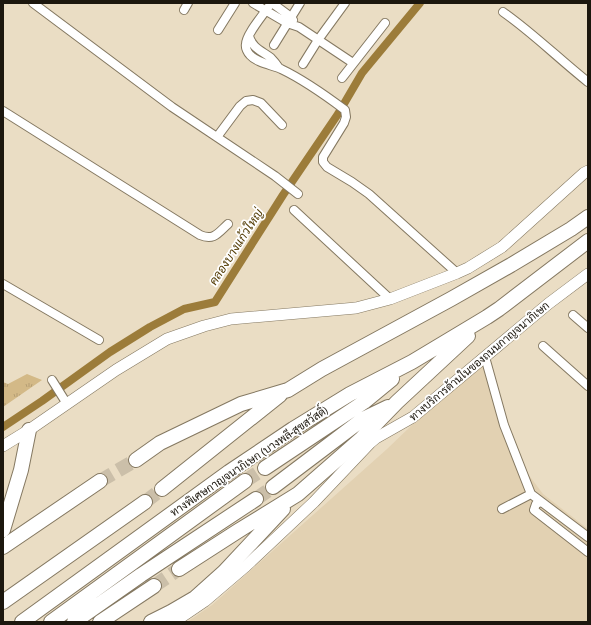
<svg xmlns="http://www.w3.org/2000/svg" width="591" height="625" font-family="'Archivo Narrow',Sarabun,sans-serif">
  <style>
    .built { fill: #e2d1b2 }
    .grass { fill: url(#grass-tufts) }
    .lines { fill: none; stroke-linecap: round; stroke-linejoin: round }
    .canal { stroke: #9c7c3a; stroke-width: 8 }
    .motorway-tunnel { stroke: #cbbfa9; stroke-width: 14; stroke-dasharray: 14 7; stroke-linecap: butt }
    .minor-casing { stroke: #847861; stroke-width: 10 }
    .secondary-casing { stroke: #847861; stroke-width: 12 }
    .motorway-casing { stroke: #847861; stroke-width: 16 }
    .minor { stroke: #fff; stroke-width: 8 }
    .secondary { stroke: #fff; stroke-width: 11 }
    .motorway { stroke: #fff; stroke-width: 14 }
    .labels { text-anchor: middle; stroke-width: 3.5; stroke-linejoin: round; paint-order: stroke }
    .street-label { font-size: 11px; fill: #1c170e; stroke: #fff }
    .water-label { font-size: 12px; font-style: italic; fill: #543d06; stroke: #fff }
  </style>
  <defs>
    <pattern id="grass-tufts" width="24" height="20" patternUnits="userSpaceOnUse"><rect width="24" height="20" fill="#d3b987"/><path d="M3 7l-1-3M5 7V3M7 7l1-3M15 17l-1-3M17 17v-4M19 17l1-3" fill="none" stroke="#b59e73"/></pattern>
  </defs>
  <rect width="100%" height="100%" fill="#eaddc4"/>
  <path class="built" d="M 486,354 L 516,458 L 543,494 L 588,529 L 588,622 L 187,622 L 212,605 L 387,449 Z"/>
  <path class="grass" d="M 27,374 L 42,380 L 3,407 L 3,382 L 8,384 Z"/>
  <g class="lines">
    <path class="canal" d="M 3,427 L 42,401 L 110,352 L 150,327 L 184,309 L 215,302 L 283,195 L 338,114 L 362,73 L 420,3"/>
    <path class="motorway-tunnel" d="M 100,481 L 136,460
      M 245,481 L 265,468
      M 256,499 L 273,487
      M 145,502 L 162,489
      M 154,586 L 179,569"/>
    <defs>
      <path id="minor" d="M 33,3 L 172,107 L 275,176 L 298,194
        M 253,3 L 287,23 L 299,27 L 353,63
        M 271,3 C 265,13 246,34 246,44 C 245,48 248,53 250,55 C 257,63 272,65 281,69 C 304,80 325,95 345,110 L 346,117 L 344,123 L 323,157 L 323,162 L 327,167 L 352,182 L 369,194 L 457,273
        M 272,3 L 291,17 L 293,20
        M 184,10 L 188,3
        M 503,12 C 533,33 559,59 588,82
        M 218,30 L 235,3
        M 249,36 C 252,48 262,51 271,58 C 274,61 277,65 279,68
        M 274,45 L 300,3
        M 303,64 L 318,40 L 345,3
        M 342,78 L 385,23
        M 3,111 L 200,235 C 214,241 218,233 228,224
        M 217,137 L 240,106 L 246,101 L 253,100 L 261,103 L 282,125
        M 294,210 L 390,299
        M 3,284 L 99,340
        M 573,315 L 588,328
        M 543,346 L 588,386
        M 485,357 L 504,425 L 531,494 L 588,537
        M 52,380 L 67,404
        M 541,502 L 536,504 L 534,510 L 588,552
        M 502,509 L 531,494"/>
      <path id="secondary" d="M 3,446 L 29,430 L 116,370 L 167,339 L 204,326 L 231,319 L 356,308 L 390,299 L 457,273 L 468,268 L 502,247 L 584,173 L 588,171
        M 174,622 L 205,601 L 246,566 L 314,502 L 370,443 L 376,438 L 413,417 L 548,304 L 588,274"/>
      <path id="motorway" d="M 136,460 L 160,443 L 241,404 L 288,390 L 322,369 L 451,299 L 511,265 L 571,229 L 588,217
        M 265,468 L 364,402 L 392,379
        M 273,487 L 363,419 L 388,407
        M 162,489 L 280,395
        M 3,530 L 21,470 L 29,430
        M 3,547 L 100,481
        M 179,569 L 238,531 L 298,494 L 362,438 L 397,402 L 468,336
        M 3,602 L 145,502
        M 22,622 L 229,472 L 293,429 L 350,394 L 412,362 L 487,317 L 499,309 L 588,241
        M 51,622 L 245,481
        M 74,622 L 141,575 L 256,499
        M 100,622 L 154,586
        M 151,622 L 171,612 L 195,598 L 224,572 L 283,509"/>
    </defs>
    <use href="#minor" class="minor-casing"/>
    <use href="#secondary" class="secondary-casing"/>
    <use href="#motorway" class="motorway-casing"/>
    <use href="#minor" class="minor"/>
    <use href="#secondary" class="secondary"/>
    <use href="#motorway" class="motorway"/>
  </g>
  <g class="labels">
    <g class="street-label">
      <text transform="translate(479 361) rotate(-40)" y="4">ทางบริการด้านในของถนนกาญจนาภิเษก</text>
      <text transform="translate(249 461) rotate(-34)" y="4">ทางพิเศษกาญจนาภิเษก (บางพลี-สุขสวัสดิ์)</text>
    </g>
    <g class="water-label">
      <text transform="translate(236 247) rotate(-57)" y="4">คลองบางแก้วใหญ่</text>
    </g>
  </g>
  <rect width="591" height="625" fill="none" stroke="#1c170e" stroke-width="8"/>
</svg>
